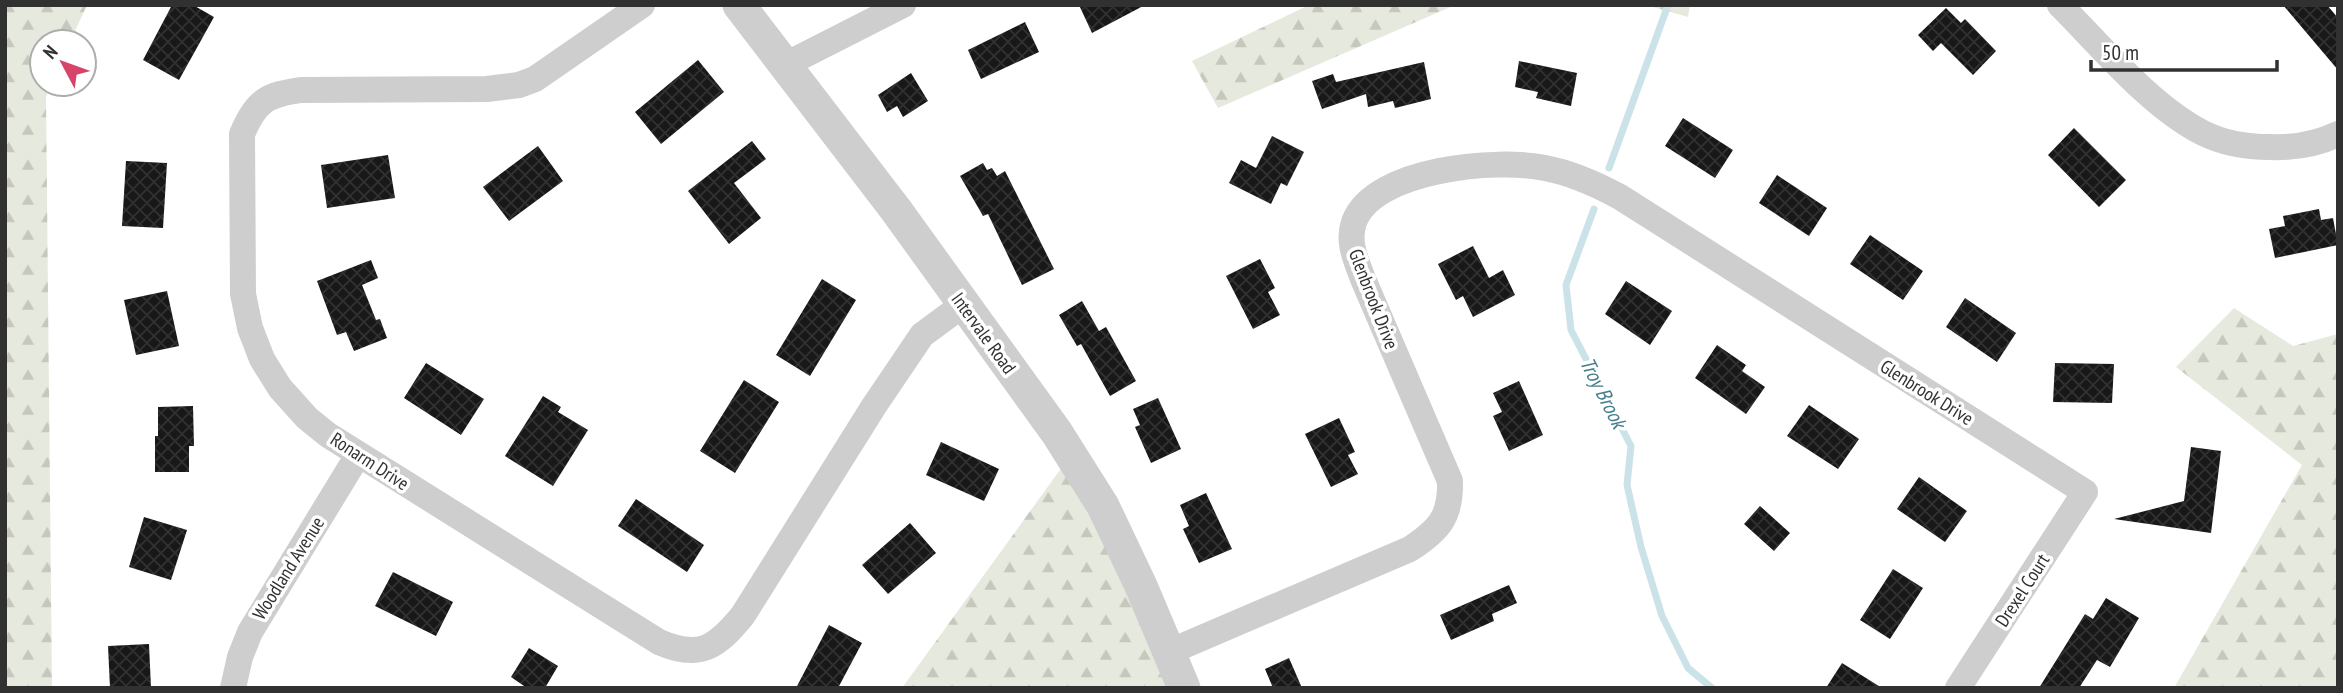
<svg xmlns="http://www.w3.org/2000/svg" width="2343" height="693" font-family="'PT Sans Narrow',sans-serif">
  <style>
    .forest { fill: url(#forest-firs) }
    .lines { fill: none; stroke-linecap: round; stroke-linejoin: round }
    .stream { stroke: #cbe3e8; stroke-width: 7 }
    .building { fill: url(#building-cross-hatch) }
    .minor { stroke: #cecece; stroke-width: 26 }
    .tertiary { stroke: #cecece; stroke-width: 33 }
    .labels { text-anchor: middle; stroke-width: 7; stroke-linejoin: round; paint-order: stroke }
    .street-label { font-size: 19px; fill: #313131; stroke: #fff }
    .water-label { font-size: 21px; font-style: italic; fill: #457e8c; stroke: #fff }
  </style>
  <defs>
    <pattern id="forest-firs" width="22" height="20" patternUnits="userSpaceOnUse" patternTransform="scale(1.75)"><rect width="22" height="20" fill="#e6e9dd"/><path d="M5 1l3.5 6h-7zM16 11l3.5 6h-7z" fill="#c6c8be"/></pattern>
    <pattern id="building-cross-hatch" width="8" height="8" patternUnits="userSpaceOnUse" patternTransform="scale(1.75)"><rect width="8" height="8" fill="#181818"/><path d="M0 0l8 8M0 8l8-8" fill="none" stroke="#313131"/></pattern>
  </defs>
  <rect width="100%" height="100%" fill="#fff"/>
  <path class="forest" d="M 5,5 L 87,5 L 70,42 L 42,42 L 42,84 L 52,84 L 46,97 L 52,688 L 5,688 Z
    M 1309,5 L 1455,5 L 1218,108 L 1192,61 Z
    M 1646,5 L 1690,5 L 1688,17 Z
    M 2234,308 L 2293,346 L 2338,334 L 2338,688 L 2174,688 L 2302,465 L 2176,367 Z
    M 1073,452 L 1166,688 L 902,688 Z"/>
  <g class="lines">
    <path class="stream" d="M 1609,168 L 1668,5
      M 1594,209 L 1566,285 L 1571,330 L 1631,446 L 1627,485 L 1641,547 L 1662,616 L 1688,668 L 1712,688"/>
  </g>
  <path class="building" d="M 172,5 L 193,5 L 214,17 L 179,80 L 143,60 Z
    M 1079,5 L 1145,5 L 1092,33 Z
    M 2283,5 L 2327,5 L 2338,18 L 2338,70 Z
    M 1946,8 L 1961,23 L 1965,19 L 1996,51 L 1973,75 L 1941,43 L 1933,51 L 1918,35 Z
    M 1025,22 L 1039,52 L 981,79 L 968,50 Z
    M 698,60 L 724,92 L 661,144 L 635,112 Z
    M 1519,61 L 1577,73 L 1571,106 L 1536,98 L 1538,92 L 1515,87 Z
    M 1424,62 L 1431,99 L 1395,108 L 1393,101 L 1368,107 L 1366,94 L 1322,109 L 1312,81 L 1333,74 L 1336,82 Z
    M 911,73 L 928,101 L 903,117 L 897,106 L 887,112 L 878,95 Z
    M 1683,118 L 1733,150 L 1715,178 L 1665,146 Z
    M 2074,128 L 2126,180 L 2099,207 L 2048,155 Z
    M 1272,136 L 1304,152 L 1287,186 L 1281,183 L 1271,204 L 1229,183 L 1241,160 L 1256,168 Z
    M 752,141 L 766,159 L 734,183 L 761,218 L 729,244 L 688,191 Z
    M 538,146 L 563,181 L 509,221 L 483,187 Z
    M 388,155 L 395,198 L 327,208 L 321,165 Z
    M 126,161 L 167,163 L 163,228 L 122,226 Z
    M 983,163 L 987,170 L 992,168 L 997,176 L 1005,171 L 1054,269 L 1022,285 L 988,214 L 983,216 L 960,176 Z
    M 1777,175 L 1827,208 L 1809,236 L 1759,203 Z
    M 2319,209 L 2321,220 L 2333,218 L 2338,245 L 2275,258 L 2269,229 L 2285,226 L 2283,216 Z
    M 1870,235 L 1923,271 L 1903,300 L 1850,264 Z
    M 1473,246 L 1489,278 L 1503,270 L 1515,295 L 1473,317 L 1463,296 L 1456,300 L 1438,264 Z
    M 1260,259 L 1275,288 L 1268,292 L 1280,315 L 1253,329 L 1226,276 Z
    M 371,260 L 378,278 L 362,285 L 376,320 L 380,319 L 387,338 L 354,351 L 346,332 L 337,335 L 317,281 Z
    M 822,279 L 856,300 L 810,376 L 776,355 Z
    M 1626,281 L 1672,311 L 1650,345 L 1605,314 Z
    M 167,291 L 179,346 L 136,355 L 124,300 Z
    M 1965,298 L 2016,333 L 1997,362 L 1946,327 Z
    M 1082,301 L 1099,331 L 1106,327 L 1136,381 L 1110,396 L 1081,344 L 1077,346 L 1059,315 Z
    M 1717,345 L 1746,365 L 1742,371 L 1765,387 L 1746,414 L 1695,378 Z
    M 426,363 L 484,399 L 461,435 L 404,398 Z
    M 2055,363 L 2114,364 L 2112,403 L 2053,402 Z
    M 744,380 L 779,402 L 735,473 L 700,451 Z
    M 1519,381 L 1543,435 L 1509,451 L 1493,416 L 1502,412 L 1493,393 Z
    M 543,396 L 561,407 L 558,412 L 588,430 L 553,486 L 505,456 Z
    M 1158,398 L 1181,449 L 1151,463 L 1135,427 L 1140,425 L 1133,409 Z
    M 1809,405 L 1859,439 L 1838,469 L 1787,436 Z
    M 193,406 L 194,446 L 189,446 L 189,472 L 155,472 L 155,436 L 158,436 L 158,407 Z
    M 1339,418 L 1355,452 L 1348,455 L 1358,474 L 1331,487 L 1305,434 Z
    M 941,442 L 999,469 L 984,501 L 926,475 Z
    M 2191,447 L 2221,451 L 2211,533 L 2114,519 L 2184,501 Z
    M 1919,477 L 1967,511 L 1945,542 L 1897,509 Z
    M 1206,493 L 1232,549 L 1199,563 L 1183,529 L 1189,526 L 1180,505 Z
    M 636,499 L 704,545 L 687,572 L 618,526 Z
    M 1760,506 L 1790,533 L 1774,551 L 1744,524 Z
    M 144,517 L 187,530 L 171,580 L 129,567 Z
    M 910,523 L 936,553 L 888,594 L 862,565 Z
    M 1893,569 L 1923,588 L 1890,639 L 1860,620 Z
    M 393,572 L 453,602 L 436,636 L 375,606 Z
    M 1509,585 L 1517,603 L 1492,614 L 1494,621 L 1451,640 L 1440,615 Z
    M 2106,598 L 2139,618 L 2110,667 L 2097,660 L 2079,688 L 2039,688 L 2085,614 L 2093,619 Z
    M 829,625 L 862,643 L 838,688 L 796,688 Z
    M 149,644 L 151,688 L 110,688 L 108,646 Z
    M 529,648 L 558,666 L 545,688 L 527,688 L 511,677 Z
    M 1289,658 L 1302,688 L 1273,688 L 1265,669 Z
    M 1842,663 L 1882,688 L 1826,688 Z"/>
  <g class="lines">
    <path class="minor" d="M 642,5 L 535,79 L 519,85 L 487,89 L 301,90 C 266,95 256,101 242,134 L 243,294 L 250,328 L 262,359 L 280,388 L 307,418 L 328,435 L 659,642 C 700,660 717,647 743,615 L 874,406 L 922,335 L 964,304
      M 2060,5 C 2102,47 2150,106 2203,133 C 2223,143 2248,147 2270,147 C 2293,148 2317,144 2338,134
      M 785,65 L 903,5
      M 1169,652 L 1410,549 C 1439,530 1451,517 1450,481 L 1363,279 C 1356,260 1347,242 1354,222 C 1374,168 1498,158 1545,168 C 1572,173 1596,184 1620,197 L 2085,492 L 1958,688
      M 233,688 L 240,657 L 250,632 L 358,455"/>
    <path class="tertiary" d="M 739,5 L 896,210 L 1057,433 L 1103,506 L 1141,586 L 1184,688"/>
  </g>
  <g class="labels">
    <g class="street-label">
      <text transform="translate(1374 299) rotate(69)" y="7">Glenbrook Drive</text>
      <text transform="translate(984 333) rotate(54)" y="7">Intervale Road</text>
      <text transform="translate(1927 392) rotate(32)" y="7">Glenbrook Drive</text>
      <text transform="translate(370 461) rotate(33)" y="7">Ronarm Drive</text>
      <text transform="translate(288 568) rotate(-58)" y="7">Woodland Avenue</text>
      <text transform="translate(2022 590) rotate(-57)" y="7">Drexel Court</text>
    </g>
    <g class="water-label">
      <text transform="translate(1603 393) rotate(63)" y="7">Troy Brook</text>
    </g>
  </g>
  <rect width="2343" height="693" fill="none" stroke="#313131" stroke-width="14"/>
  <g transform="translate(63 63) rotate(311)"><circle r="33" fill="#ffffff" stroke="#adadad" stroke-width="2"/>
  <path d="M0-5L12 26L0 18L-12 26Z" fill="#d6446c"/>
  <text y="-10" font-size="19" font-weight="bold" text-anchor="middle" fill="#313131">N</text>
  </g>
  <path d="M2091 60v10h186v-10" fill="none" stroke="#313131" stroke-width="3.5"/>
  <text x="2102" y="60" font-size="21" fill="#313131" stroke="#ffffff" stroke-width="5" paint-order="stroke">50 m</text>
</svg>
